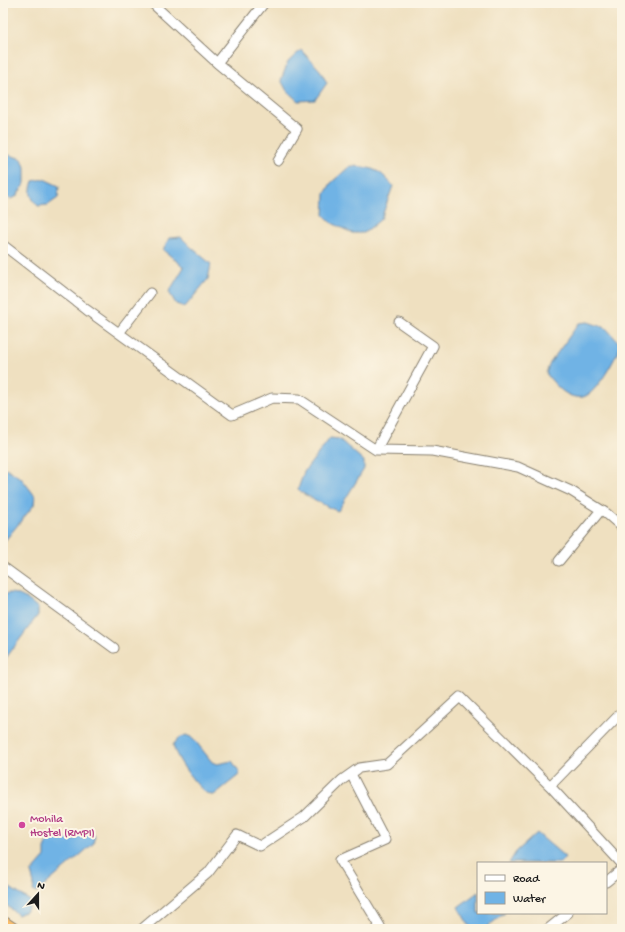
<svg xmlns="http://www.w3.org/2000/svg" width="625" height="932" font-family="'Gochi Hand',sans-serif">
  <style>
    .water { fill: #70b3e5; stroke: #466880 }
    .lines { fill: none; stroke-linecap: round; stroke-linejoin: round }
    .minor-casing { stroke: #867e6e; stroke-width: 11 }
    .highway-casing { stroke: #867e6e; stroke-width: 15 }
    .minor { stroke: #fff; stroke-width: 9 }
    .highway { stroke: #fabe6d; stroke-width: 13 }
    .hotel-dot { fill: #d1479c; stroke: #fcf5e5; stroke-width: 1.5 }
    .labels { text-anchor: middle; stroke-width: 4; stroke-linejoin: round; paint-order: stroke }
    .hotel-label { font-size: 12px; fill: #b23c85; stroke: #fcf5e5; text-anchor: start }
  </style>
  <rect width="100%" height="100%" fill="#fcf5e5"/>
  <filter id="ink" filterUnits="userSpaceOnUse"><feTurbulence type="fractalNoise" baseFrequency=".025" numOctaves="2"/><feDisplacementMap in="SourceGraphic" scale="8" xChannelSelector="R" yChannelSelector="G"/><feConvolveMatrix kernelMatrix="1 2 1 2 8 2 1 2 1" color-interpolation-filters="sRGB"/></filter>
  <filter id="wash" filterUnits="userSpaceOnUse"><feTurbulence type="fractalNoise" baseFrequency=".012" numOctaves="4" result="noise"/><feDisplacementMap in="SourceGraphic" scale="16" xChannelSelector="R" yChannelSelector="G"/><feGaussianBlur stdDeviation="0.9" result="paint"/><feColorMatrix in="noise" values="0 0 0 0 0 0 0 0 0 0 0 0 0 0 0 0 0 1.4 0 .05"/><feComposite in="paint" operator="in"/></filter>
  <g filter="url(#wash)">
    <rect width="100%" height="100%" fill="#efe0c0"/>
    <path class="water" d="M 301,50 L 320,70 L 327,83 L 315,100 L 298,101 L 287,91 L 281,80 L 288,62 Z
      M 3,153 L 22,159 L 25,167 L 25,183 L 16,197 L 10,199 L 3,194 Z
      M 350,166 C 371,167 380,169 393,186 L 381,219 L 364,233 L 352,233 L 332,223 L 324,215 L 325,194 L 331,183 Z
      M 44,179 L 59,186 L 58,198 L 48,205 L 38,206 C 30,197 29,193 33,181 Z
      M 181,237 L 191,247 L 211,264 L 208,279 L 185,307 L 176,304 L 169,292 L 184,267 L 163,250 L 169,238 Z
      M 588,322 L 606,328 L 621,345 C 616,357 597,394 583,397 C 567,400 554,384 546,373 L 550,363 L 579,323 Z
      M 330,438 L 339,439 L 364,461 L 364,469 L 338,511 L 330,508 L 302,493 L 298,489 L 304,472 Z
      M 6,468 L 22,479 L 35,496 L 34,505 L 3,543 L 3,471 Z
      M 8,593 C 20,593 29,600 38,608 L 38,615 L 3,662 L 3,596 Z
      M 186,735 L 193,738 L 212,762 L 217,764 L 232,761 L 239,771 L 239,775 L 214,795 C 212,795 210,795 208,794 C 197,788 175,757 173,745 L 179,738 Z
      M 86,831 L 95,835 L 93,844 L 36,893 L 33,891 L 34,884 L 31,873 L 45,857 L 45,846 L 49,839 L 58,837 L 73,840 Z
      M 537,833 L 565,857 L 560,863 L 509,863 L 516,852 Z
      M 3,886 L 10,888 L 32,902 L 26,911 L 18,915 L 3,902 Z
      M 478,892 L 478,913 L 505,913 L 484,929 L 471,929 L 458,907 Z"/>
  </g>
  <g filter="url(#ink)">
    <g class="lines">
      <defs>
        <path id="minor" d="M 152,3 L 217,63 L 297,129 L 278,161
          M 217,63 L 264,3
          M 3,245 L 87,310 L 232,415 L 272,398 L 299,399 L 376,450 L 432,451 L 518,467 L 571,491 L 606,513 L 622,527
          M 119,333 L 150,293
          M 376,450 L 433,346 L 399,322
          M 559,561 L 601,510
          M 3,567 L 114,648
          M 351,774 L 385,840 L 340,860 L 380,926 L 377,929
          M 550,786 L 622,864
          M 606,882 L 622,869
          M 142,929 L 208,873 L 237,835 L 260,846 L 304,817 L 342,780 L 359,768 L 387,764 L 460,697 L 550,786 L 622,712
          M 548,929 L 568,913"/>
        <path id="highway" d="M 3,923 L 12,929"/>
      </defs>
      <use href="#minor" class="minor-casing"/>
      <use href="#highway" class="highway-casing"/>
      <use href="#minor" class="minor"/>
      <use href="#highway" class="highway"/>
    </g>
  </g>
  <circle class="hotel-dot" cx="22" cy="825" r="4"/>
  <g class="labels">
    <g class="hotel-label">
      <text x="30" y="822">Mohila<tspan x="30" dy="14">Hostel (RMPI)</tspan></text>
    </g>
  </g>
  <rect width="625" height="932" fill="none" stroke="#fcf5e5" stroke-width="16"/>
  <rect x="477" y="862" width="130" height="52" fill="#fcf5e5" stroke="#a29e95"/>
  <rect x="485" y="875" width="20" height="6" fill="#ffffff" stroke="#a29e95"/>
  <text x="513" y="882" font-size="12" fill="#1c1c1c">Road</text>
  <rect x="485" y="892" width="20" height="12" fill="#70b3e5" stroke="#a29e95"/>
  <text x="513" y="902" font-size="12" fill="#1c1c1c">Water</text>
  <g transform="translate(38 894) rotate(21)" stroke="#fcf5e5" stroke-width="3" paint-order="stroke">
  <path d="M0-3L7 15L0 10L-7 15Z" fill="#1c1c1c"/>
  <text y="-6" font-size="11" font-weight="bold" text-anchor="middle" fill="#1c1c1c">N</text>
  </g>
</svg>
